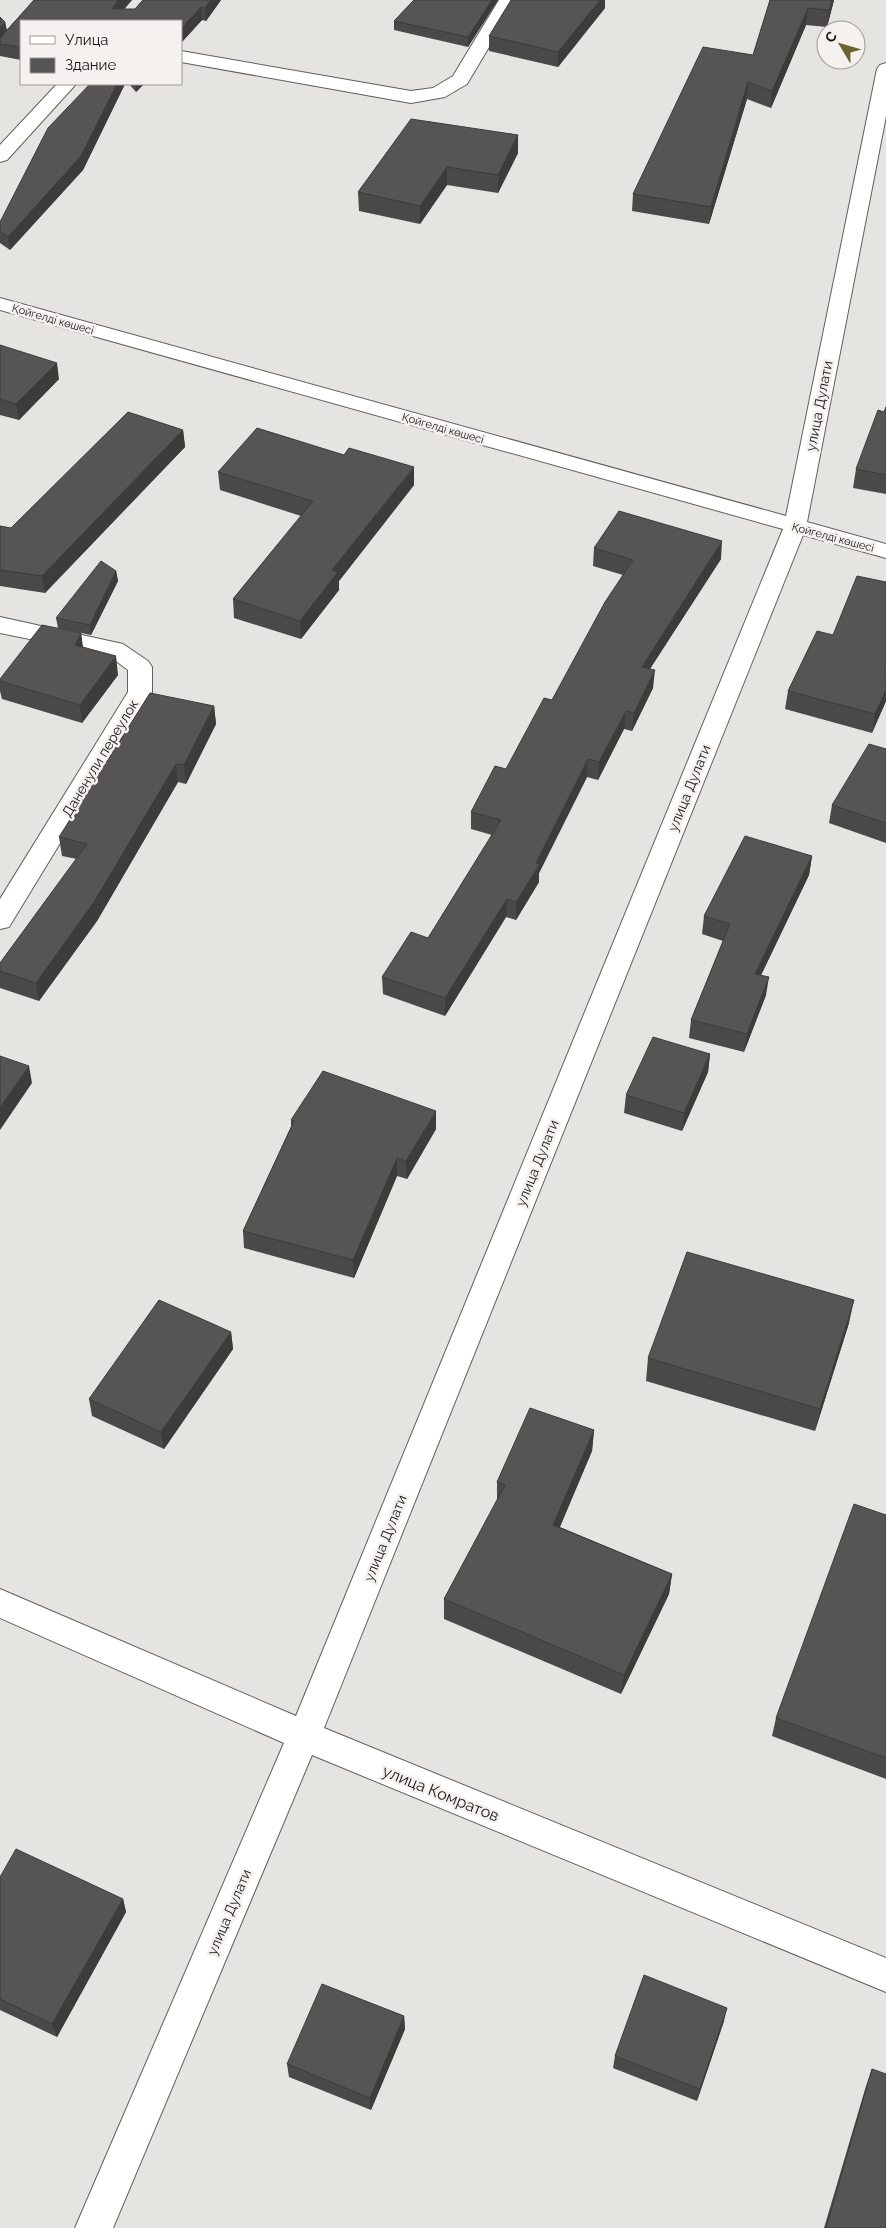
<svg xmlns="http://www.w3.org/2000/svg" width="886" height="2228" font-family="Raleway,sans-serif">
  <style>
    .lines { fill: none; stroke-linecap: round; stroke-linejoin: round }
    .minor-casing { stroke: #615f5c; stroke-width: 2 }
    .minor { fill: #fff; fill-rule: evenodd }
    .wall { fill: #4b4947 }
    .shaded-wall { fill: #3d3c3a }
    .building { fill: #575553; stroke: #3d3c3a }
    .labels { text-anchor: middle; stroke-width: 5; stroke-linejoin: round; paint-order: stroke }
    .far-street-label { font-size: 11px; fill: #181716; stroke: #f4f1ee }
    .street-label { font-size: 14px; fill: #181716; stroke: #f4f1ee }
    .near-street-label { font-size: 16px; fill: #181716; stroke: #f4f1ee }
  </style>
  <rect width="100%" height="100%" fill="#e6e4e1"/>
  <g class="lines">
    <defs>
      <path id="minor" d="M 499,0 L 517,0 L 467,84 L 445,97 L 411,103 L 181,62 L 181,51 L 411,91 L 433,88 L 453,76 Z
        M 886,63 L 886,116 L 807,522 L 886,544 L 886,558 L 803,535 L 324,1728 L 886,1958 L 886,1992 L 312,1755 L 113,2228 L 75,2228 L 284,1743 L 0,1618 L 0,1589 L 296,1716 L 783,529 L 0,310 L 0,298 L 786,516 L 877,69 L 880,65 Z
        M 57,84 L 76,84 L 7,160 L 0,162 L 0,145 Z
        M 0,617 L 123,644 L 148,661 L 152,667 L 152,692 L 9,927 L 0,929 L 0,899 L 128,692 L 128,670 L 108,655 L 0,633 Z"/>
    </defs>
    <use href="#minor" class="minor-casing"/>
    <use href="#minor" class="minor"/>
  </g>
  <path class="wall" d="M 34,0 L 132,0 L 124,9 L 135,9 L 143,0 L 221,0 L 206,21 L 202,20 L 181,43 L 181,21 L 21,21 L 21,60 L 0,56 L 0,17 L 5,22 L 7,30 Z
    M 414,0 L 498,0 L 468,47 L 394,30 L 394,21 Z
    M 770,0 L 834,0 L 827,27 L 806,25 L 771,108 L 747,99 L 709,224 L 632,211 L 633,194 L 753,55 Z
    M 605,8 L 558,67 L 489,51 L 489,36 Z
    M 90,84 L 125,84 L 83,170 L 10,250 L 0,243 L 0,222 Z
    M 129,84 L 144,84 L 136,92 Z
    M 518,135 L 518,153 L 498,193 L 447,185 L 420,224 L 359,211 L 358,192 Z
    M 0,345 L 59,379 L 19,420 L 0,415 Z
    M 886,407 L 886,494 L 853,488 L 856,469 Z
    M 183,430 L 185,447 L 45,593 L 0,586 L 0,526 L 11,528 Z
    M 218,472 L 414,485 L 339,581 L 339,590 L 301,639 L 234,618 L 233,599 L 301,516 L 220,490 Z
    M 594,548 L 721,559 L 650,669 L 653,688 L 632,731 L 624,729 L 598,780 L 587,777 L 539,873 L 539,882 L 516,920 L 506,917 L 445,1016 L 383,994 L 382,977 L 428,938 L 492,835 L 471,829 L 471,812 L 506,769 L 552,700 L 623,575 L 593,566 Z
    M 116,571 L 118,581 L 91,635 L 58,628 L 56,618 Z
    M 886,582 L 886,701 L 872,733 L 785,709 L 788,691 L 833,635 Z
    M 81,633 L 83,647 L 118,675 L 82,723 L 2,699 L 0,691 L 0,679 Z
    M 214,706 L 216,724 L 186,784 L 178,782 L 97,921 L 39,1001 L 0,988 L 0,963 L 77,859 L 62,856 L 59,837 Z
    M 886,749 L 886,843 L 829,823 L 832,805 Z
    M 812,856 L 809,875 L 761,975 L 766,995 L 744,1052 L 689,1038 L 691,1020 L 723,941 L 702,934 L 704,916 Z
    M 710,1054 L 708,1072 L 682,1131 L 624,1113 L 626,1095 Z
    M 291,1120 L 436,1129 L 407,1179 L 397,1176 L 354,1278 L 244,1248 L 243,1231 L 291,1127 Z
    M 849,1323 L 815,1431 L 646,1381 L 648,1358 Z
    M 231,1332 L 233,1349 L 164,1449 L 92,1416 L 89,1399 Z
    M 594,1430 L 592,1451 L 560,1527 L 672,1574 L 669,1594 L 621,1694 L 444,1619 L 444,1599 L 497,1501 L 497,1482 Z
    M 886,1515 L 886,1779 L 772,1736 L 776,1718 Z
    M 0,1877 L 123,1899 L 126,1912 L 57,2037 L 0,2010 Z
    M 404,2016 L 405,2029 L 371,2110 L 289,2077 L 287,2064 Z
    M 724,2021 L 697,2101 L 613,2068 L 615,2056 Z
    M 872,2069 L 886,2228 L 824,2228 L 866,2086 Z"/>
  <path class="shaded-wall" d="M 119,0 L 132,0 L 115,20 L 113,7 Z
    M 211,0 L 221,0 L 206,21 L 205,8 Z
    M 492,0 L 498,0 L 468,47 L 468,37 Z
    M 600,0 L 605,0 L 605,8 L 558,67 L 558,52 Z
    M 832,0 L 834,0 L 827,27 L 829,10 Z
    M 201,7 L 202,20 L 181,43 L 181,29 Z
    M 808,8 L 806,25 L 771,108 L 772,91 Z
    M 5,22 L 8,38 L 0,44 L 0,28 Z
    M 748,82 L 747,99 L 709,224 L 711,207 Z
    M 117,84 L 125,84 L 83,170 L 10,250 L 8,237 Z
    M 136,84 L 144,84 L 136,92 Z
    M 518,135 L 518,153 L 498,193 L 498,175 Z
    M 447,167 L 447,185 L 420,224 L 420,206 Z
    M 57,363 L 59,379 L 19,420 L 16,404 Z
    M 183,430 L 185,447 L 45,593 L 42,576 Z
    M 414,467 L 414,485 L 339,581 L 339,590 L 301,639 L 300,621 L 332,570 Z
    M 722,541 L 721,559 L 640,684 L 642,667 Z
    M 116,571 L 118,581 L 91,635 L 90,625 Z
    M 81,633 L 83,652 L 75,645 Z
    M 116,656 L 118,675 L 82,723 L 80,705 Z
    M 655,670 L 653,688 L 632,731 L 634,713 Z
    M 886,690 L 886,701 L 872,733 L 875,714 Z
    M 214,706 L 216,724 L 186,784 L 184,765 Z
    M 626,711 L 624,729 L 598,780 L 599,762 Z
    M 588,759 L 587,777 L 539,873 L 539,882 L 516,920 L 516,902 Z
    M 176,764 L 178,782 L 97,921 L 39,1001 L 36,983 Z
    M 812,856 L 809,875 L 753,992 L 755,974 Z
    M 507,899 L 506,917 L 445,1016 L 445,998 Z
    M 769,977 L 766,995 L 744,1052 L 747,1034 Z
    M 710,1054 L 708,1072 L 682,1131 L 684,1113 Z
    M 29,1066 L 32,1083 L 0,1130 L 0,1107 Z
    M 436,1111 L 436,1129 L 407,1179 L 406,1161 Z
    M 397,1158 L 397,1176 L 354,1278 L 353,1260 Z
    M 854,1300 L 849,1323 L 815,1431 L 820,1409 Z
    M 231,1332 L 233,1349 L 164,1449 L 161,1432 Z
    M 594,1430 L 592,1451 L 552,1545 L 553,1525 Z
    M 672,1574 L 669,1594 L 621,1694 L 624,1675 Z
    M 123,1899 L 126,1912 L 57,2037 L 52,2024 Z
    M 727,2008 L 724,2021 L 697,2101 L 700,2089 Z
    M 404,2016 L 405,2029 L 371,2110 L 370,2098 Z"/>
  <path class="building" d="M 34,0 L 119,0 L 113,7 L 113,9 L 135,9 L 143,0 L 211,0 L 205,8 L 201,7 L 181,29 L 181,21 L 21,21 L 21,47 L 0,44 L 0,38 Z
    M 414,0 L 492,0 L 468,37 L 394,21 Z
    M 511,0 L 600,0 L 558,52 L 489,36 Z
    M 770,0 L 832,0 L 829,10 L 808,8 L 772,91 L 748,82 L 711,207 L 633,194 L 703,47 L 753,55 Z
    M 0,17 L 5,22 L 0,28 Z
    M 90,84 L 117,84 L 81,156 L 8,237 L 0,231 L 0,222 L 48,128 Z
    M 411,119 L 518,135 L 498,175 L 447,167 L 420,206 L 358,192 Z
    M 0,345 L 57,363 L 16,404 L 0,399 Z
    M 886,407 L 886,475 L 856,469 L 878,410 L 884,412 Z
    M 128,412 L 183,430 L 42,576 L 0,570 L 0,526 L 11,528 Z
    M 257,428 L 344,455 L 349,448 L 414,467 L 332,570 L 338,572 L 300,621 L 233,599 L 313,501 L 218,472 Z
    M 619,511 L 722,541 L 642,667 L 655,670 L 634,713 L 626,711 L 599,762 L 588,759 L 536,863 L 540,864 L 516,902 L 507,899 L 445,998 L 382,977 L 411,932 L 428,938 L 501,820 L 471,812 L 495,766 L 506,769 L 544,698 L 552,700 L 605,602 L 633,560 L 594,548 Z
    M 101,561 L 116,571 L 90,625 L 56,618 Z
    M 857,576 L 886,582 L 886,668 L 885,672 L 886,672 L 886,690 L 875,714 L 788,691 L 817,631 L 833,635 Z
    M 42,625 L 81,633 L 75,645 L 116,656 L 80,705 L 0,681 L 0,679 Z
    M 150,693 L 214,706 L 184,765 L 176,764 L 94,902 L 36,983 L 0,971 L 0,963 L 87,844 L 59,837 Z
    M 869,744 L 886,749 L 886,823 L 832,805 Z
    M 745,836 L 812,856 L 755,974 L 769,977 L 747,1034 L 691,1020 L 730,924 L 704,916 Z
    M 653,1037 L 710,1054 L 684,1113 L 626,1095 Z
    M 0,1056 L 29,1066 L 0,1107 Z
    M 323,1071 L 436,1111 L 406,1161 L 397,1158 L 353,1260 L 243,1231 L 294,1121 L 291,1120 Z
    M 687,1252 L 854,1300 L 820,1409 L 648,1358 Z
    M 159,1300 L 231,1332 L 161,1432 L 89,1399 Z
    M 530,1408 L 594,1430 L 553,1525 L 672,1574 L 624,1675 L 444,1599 L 505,1485 L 497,1482 Z
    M 854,1504 L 886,1515 L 886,1758 L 776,1718 Z
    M 16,1849 L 123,1899 L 52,2024 L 0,1999 L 0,1877 Z
    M 644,1975 L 727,2008 L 700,2089 L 615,2056 Z
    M 322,1984 L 404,2016 L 370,2098 L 287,2064 Z
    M 872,2069 L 886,2074 L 886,2228 L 826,2228 Z"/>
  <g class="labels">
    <g class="far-street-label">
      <text transform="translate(53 319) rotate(16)" y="4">Қойгелді көшесі</text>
      <text transform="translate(443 428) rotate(16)" y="4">Қойгелді көшесі</text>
      <text transform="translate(833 537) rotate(15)" y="4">Қойгелді көшесі</text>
    </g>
    <g class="street-label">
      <text transform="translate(819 406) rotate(-79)" y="5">улица Дулати</text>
      <text transform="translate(100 758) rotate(-59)" y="5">Даненули переулок</text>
      <text transform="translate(689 788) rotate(-68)" y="5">улица Дулати</text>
      <text transform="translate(537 1163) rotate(-68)" y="5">улица Дулати</text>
      <text transform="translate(385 1538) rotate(-68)" y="5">улица Дулати</text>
      <text transform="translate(229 1912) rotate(-67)" y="5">улица Дулати</text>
    </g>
    <g class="near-street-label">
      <text transform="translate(441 1793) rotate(22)" y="6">улица Комратов</text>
    </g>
  </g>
  <rect x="20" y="20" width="162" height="65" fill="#f4f1ee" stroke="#9c9a98"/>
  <rect x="30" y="36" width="25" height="8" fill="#ffffff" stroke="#9c9a98"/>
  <text x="65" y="45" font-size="15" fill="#181716">Улица</text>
  <rect x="30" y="58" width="25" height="15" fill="#575553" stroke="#9c9a98"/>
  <text x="65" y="70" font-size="15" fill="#181716">Здание</text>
  <g transform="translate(841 45) rotate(308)"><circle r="24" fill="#f4f1ee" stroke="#9c9a98"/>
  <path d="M0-4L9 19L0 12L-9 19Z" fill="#6b6330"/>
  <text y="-8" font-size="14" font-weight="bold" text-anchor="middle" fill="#181716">С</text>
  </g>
</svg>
